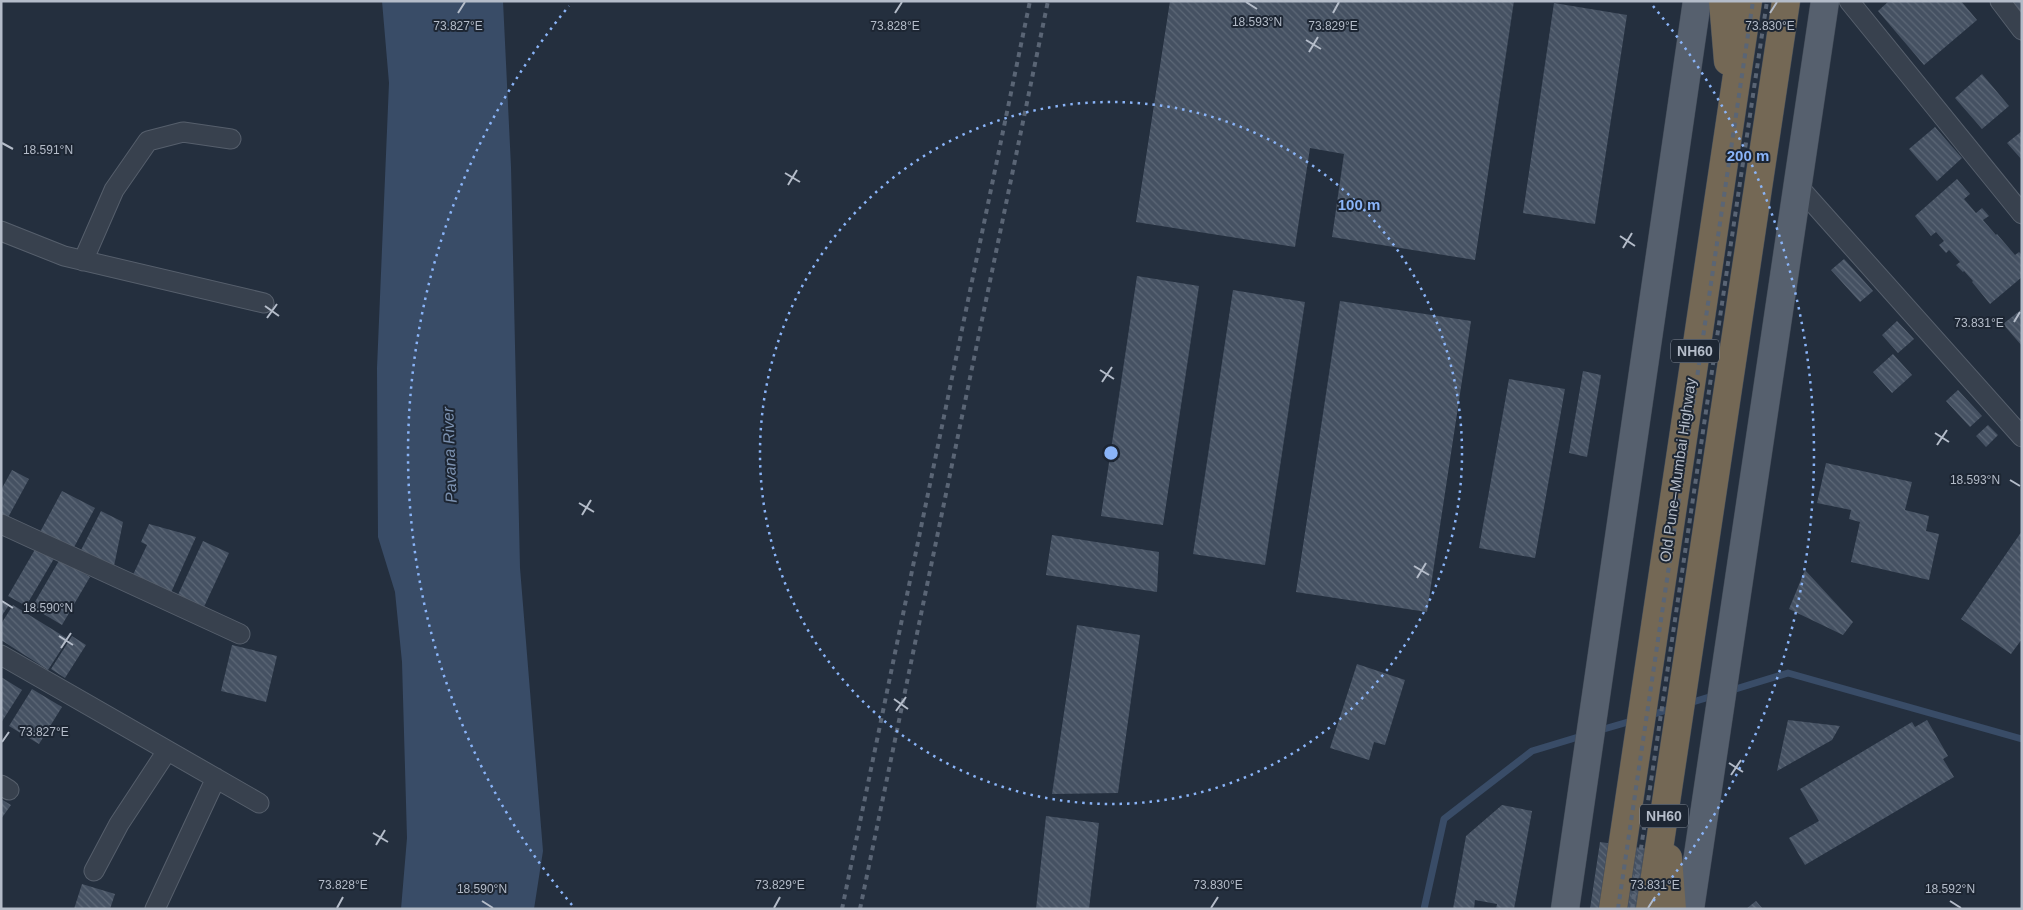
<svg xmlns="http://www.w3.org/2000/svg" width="2023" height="910" font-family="Helvetica,sans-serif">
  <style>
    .water { fill: #394c67 }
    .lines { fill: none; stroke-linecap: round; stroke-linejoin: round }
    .stream { stroke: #394c67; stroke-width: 7 }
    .building { fill: url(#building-back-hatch) }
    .street-casing { stroke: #565f6c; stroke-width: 21 }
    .primary-casing { stroke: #414a57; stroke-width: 29 }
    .highway-casing { stroke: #434c59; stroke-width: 29 }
    .street { stroke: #38414e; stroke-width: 19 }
    .primary { stroke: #56606e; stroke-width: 28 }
    .highway { stroke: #746855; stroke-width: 28 }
    .rail { stroke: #5a6575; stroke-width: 4; stroke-dasharray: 5 5; stroke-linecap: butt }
    .ticks { fill: none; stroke: #b4bcc9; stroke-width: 2 }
    .ring { fill: none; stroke: #8ab4f8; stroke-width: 2.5; stroke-dasharray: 2.5 5 }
    .labels { text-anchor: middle; stroke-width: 4; stroke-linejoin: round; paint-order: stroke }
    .shield { fill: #1d2633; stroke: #878f9c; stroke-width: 1 }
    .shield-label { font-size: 14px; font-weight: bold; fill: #b4bcc9 }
    .street-label { font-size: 15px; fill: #b4bcc9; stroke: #1d2633 }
    .water-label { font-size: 16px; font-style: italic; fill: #7c92b1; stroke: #1d2633 }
    .ticks-label { font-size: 12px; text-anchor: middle; fill: #b4bcc9; stroke: #1d2633; stroke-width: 4; stroke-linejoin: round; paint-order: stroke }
    .centre { fill: #8ab4f8; stroke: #1d2633; stroke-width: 2.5 }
    .ring-label { font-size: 15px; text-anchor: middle; font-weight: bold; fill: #8ab4f8; stroke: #1d2633; stroke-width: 4; stroke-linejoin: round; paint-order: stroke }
  </style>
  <defs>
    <pattern id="building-back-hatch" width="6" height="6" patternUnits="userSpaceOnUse" patternTransform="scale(1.25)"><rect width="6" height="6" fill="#455162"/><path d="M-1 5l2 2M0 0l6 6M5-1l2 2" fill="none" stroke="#5d6877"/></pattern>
  </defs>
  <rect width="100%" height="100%" fill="#242f3e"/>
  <path class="water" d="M 382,1 L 503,1 L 511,167 L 520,568 L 543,851 L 534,909 L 401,909 L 407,838 L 402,662 L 395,592 L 378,537 L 377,368 L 389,83 Z"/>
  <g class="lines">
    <path class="stream" d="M 1729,691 L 1788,673 L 2022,739
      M 1686,704 L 1716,695
      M 1648,716 L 1673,708
      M 1597,731 L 1635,720
      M 1424,909 L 1444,819 L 1532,751 L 1585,735"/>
  </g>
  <path class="building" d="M 1170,1 L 1514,1 L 1475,260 L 1332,237 L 1344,154 L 1310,148 L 1295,247 L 1136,222 Z
    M 1889,1 L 1961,1 L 1977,20 L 1924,65 L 1878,11 Z
    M 2009,1 L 2022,1 L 2022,17 Z
    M 1554,3 L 1627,15 L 1595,224 L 1523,213 Z
    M 1982,74 L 2009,106 L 1982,129 L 1955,98 Z
    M 1935,127 L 1962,158 L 1937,181 L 1909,149 Z
    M 2022,131 L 2022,160 L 2007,143 Z
    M 1957,179 L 1970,194 L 1964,199 L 1976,213 L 1982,208 L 1989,216 L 1983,220 L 1996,235 L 1997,234 L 2015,255 L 2019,252 L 2022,255 L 2022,277 L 1990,304 L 1972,282 L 1973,281 L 1964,271 L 1963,272 L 1956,265 L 1960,262 L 1949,250 L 1946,253 L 1939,245 L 1944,241 L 1936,232 L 1931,236 L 1915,216 Z
    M 1844,259 L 1873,291 L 1860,302 L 1831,270 Z
    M 1137,276 L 1199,286 L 1163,525 L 1101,516 Z
    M 1233,290 L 1305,302 L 1265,565 L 1193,554 Z
    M 1340,301 L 1471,321 L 1427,612 L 1296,592 Z
    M 2022,309 L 2022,346 L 2003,324 Z
    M 1897,321 L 1914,339 L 1898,353 L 1882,335 Z
    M 1893,354 L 1912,375 L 1892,393 L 1873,372 Z
    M 1583,371 L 1601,375 L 1587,457 L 1569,453 Z
    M 1509,379 L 1565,389 L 1535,558 L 1479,548 Z
    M 1958,390 L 1982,416 L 1970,427 L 1946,401 Z
    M 1988,425 L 1998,435 L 1986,447 L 1976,436 Z
    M 1826,463 L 1912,482 L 1905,510 L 1929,516 L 1926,531 L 1939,534 L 1929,580 L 1851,562 L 1860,522 L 1849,519 L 1851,510 L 1817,503 Z
    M 12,470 L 29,479 L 5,523 L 1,521 L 1,490 Z
    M 62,491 L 95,508 L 72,551 L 39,534 Z
    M 101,511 L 123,522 L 113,571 L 79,554 Z
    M 149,524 L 196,537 L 169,597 L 131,579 L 147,545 L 141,542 Z
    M 2022,531 L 2022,639 L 2011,654 L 1961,619 Z
    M 1052,535 L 1159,552 L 1157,592 L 1046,575 Z
    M 203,541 L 229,553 L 203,609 L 177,597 Z
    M 37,546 L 55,557 L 26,606 L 8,596 Z
    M 60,559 L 90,577 L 62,625 L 32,607 Z
    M 1805,570 L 1853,622 L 1843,635 L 1789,609 Z
    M 1,600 L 9,605 L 1,617 Z
    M 13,605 L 68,639 L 48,670 L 1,640 L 1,624 Z
    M 1077,625 L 1140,635 L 1118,793 L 1052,794 Z
    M 72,636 L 86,645 L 65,678 L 51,669 Z
    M 232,645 L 277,656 L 266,702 L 221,691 Z
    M 1357,664 L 1405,680 L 1385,745 L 1374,742 L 1369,760 L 1330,748 Z
    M 1,677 L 22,690 L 1,723 Z
    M 32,689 L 62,707 L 39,744 L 9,726 Z
    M 1788,720 L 1840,726 L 1832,740 L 1777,771 Z
    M 1927,720 L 1948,756 L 1943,759 L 1954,777 L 1805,865 L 1789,838 L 1819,821 L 1800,789 L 1912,722 L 1915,727 Z
    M 1,799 L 11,805 L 1,819 Z
    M 1502,805 L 1532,811 L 1514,909 L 1496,909 L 1497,904 L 1475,900 L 1474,909 L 1453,909 L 1466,836 Z
    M 1046,816 L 1099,823 L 1089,909 L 1036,909 Z
    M 1600,842 L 1670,852 L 1661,909 L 1590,909 Z
    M 82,884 L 115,894 L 110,909 L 74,909 Z
    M 1756,901 L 1763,909 L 1746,909 Z"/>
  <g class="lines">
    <defs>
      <path id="street" d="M 1849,1 L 2022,214
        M 2000,1 L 2022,30
        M 1798,186 L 2022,437
        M 1,231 L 64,256 L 264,303
        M 83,261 L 114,190 L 148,141 L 183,132 L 231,139
        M 1,524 L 240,634
        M 1,655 L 259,803
        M 1,785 L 9,790
        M 94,871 L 119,824 L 167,751
        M 155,909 L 216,778"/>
      <path id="primary" d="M 1565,909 L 1697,1
        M 1690,909 L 1825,1"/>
      <path id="highway" d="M 1723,1 L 1728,61
        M 1668,858 L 1672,909
        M 1613,909 L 1748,1
        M 1650,909 L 1786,1"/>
    </defs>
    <use href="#street" class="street-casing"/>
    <use href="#primary" class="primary-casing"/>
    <use href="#highway" class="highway-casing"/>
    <use href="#street" class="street"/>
    <use href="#primary" class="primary"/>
    <use href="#highway" class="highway"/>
    <path class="rail" d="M 842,909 L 1030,1
      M 860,909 L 1048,1
      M 1618,909 L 1753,1
      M 1632,909 L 1767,1"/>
  </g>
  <path class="ticks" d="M 1246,2 L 1257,9M 458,13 L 465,2M 895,13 L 902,2M 1333,13 L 1339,2M 1770,13 L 1777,2M 1306,40 L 1321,49M 1309,52 L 1318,37M 2,143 L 13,149M 785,173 L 800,182M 788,185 L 797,170M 1620,236 L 1635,246M 1623,248 L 1632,233M 265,306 L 279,316M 267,318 L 277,304M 2014,322 L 2020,312M 1100,370 L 1114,379M 1102,382 L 1112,367M 1935,433 L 1949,442M 1937,445 L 1947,430M 2010,480 L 2020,486M 579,503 L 594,512M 582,515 L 591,500M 1414,566 L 1429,575M 1417,578 L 1426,563M 2,601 L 13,608M 59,636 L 73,645M 61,648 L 71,633M 894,699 L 908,709M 896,711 L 906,697M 2,742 L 9,732M 1729,763 L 1743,772M 1731,775 L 1741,760M 373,833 L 388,842M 376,845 L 385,830M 482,901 L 493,908M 1950,901 L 1961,908M 337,908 L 343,897M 774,908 L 780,897M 1211,908 L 1218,897M 1648,908 L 1655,897"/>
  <g class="ring">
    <circle cx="1111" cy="453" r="351"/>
    <path d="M572 905A703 703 0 0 1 569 6M1653 6A703 703 0 0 1 1650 905"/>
  </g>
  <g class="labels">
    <g class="shield">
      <rect x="1671" y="339.5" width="48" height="23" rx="4"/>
      <rect x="1640" y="804.5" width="48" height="23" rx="4"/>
    </g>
    <g class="shield-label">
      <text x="1695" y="356">NH60</text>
      <text x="1664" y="821">NH60</text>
    </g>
    <g class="street-label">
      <text transform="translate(1678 470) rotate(-82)" y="5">Old Pune–Mumbai Highway</text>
    </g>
    <g class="water-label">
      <text transform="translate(449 455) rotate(-92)" y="6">Pavana River</text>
    </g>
  </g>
  <g class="ticks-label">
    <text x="1257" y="26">18.593°N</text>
    <text x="458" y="30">73.827°E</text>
    <text x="895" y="30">73.828°E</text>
    <text x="1333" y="30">73.829°E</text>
    <text x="1770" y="30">73.830°E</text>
    <text x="48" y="154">18.591°N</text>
    <text x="1979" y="327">73.831°E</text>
    <text x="1975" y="484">18.593°N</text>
    <text x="48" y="612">18.590°N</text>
    <text x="44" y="736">73.827°E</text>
    <text x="343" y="889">73.828°E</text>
    <text x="780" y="889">73.829°E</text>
    <text x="1218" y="889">73.830°E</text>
    <text x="1655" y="889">73.831°E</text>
    <text x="482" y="893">18.590°N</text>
    <text x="1950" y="893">18.592°N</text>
  </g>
  <circle cx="1111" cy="453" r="8" class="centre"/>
  <g class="ring-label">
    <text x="1748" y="161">200 m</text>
    <text x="1359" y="210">100 m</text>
  </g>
  <rect width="2023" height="910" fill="none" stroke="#b4bcc9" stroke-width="5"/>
</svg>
